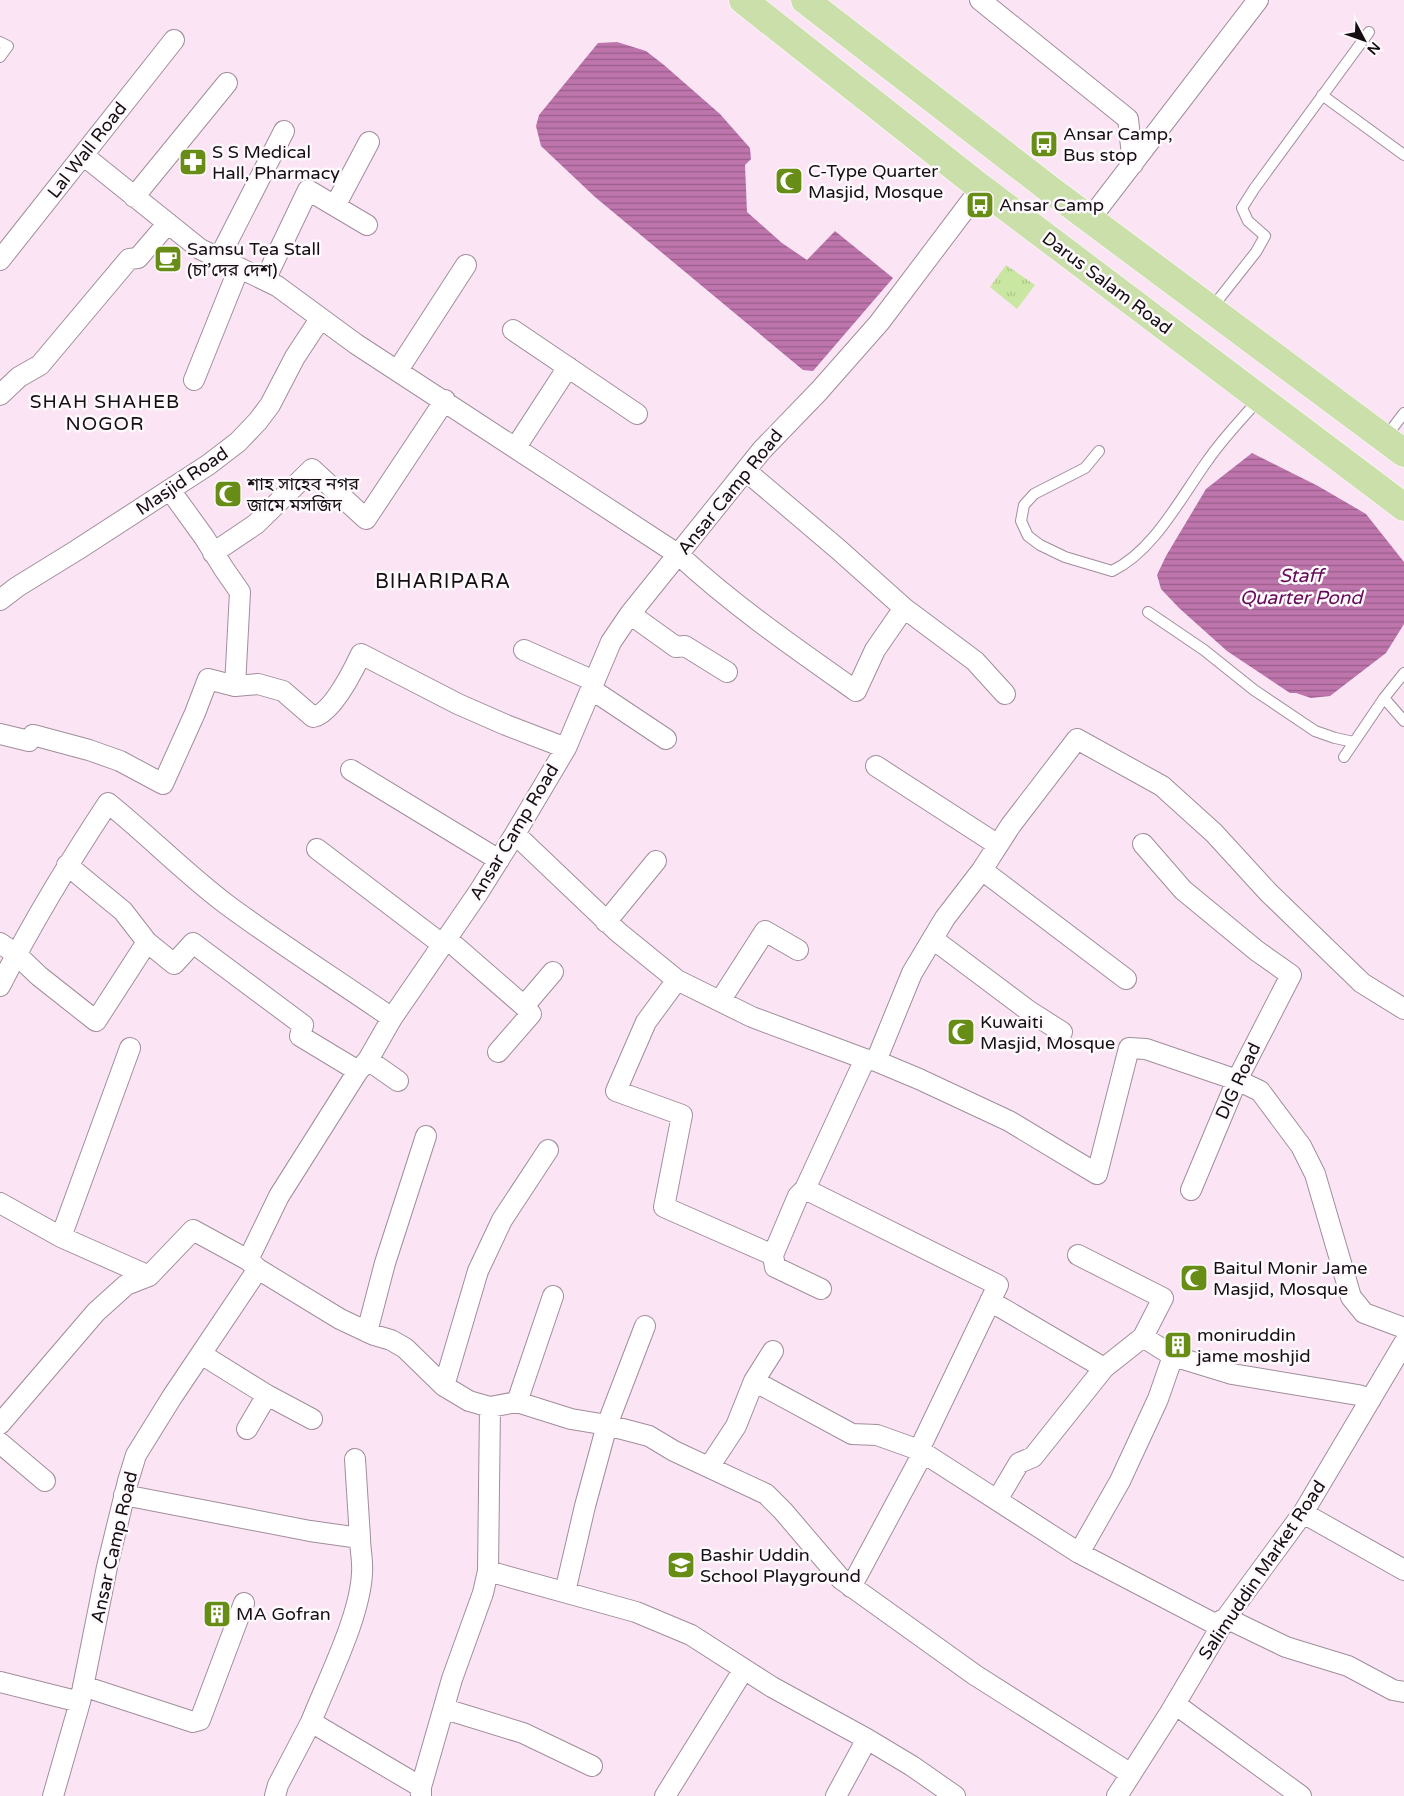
<svg xmlns="http://www.w3.org/2000/svg" width="1404" height="1796" font-family="'Varela Round','Noto Sans Bengali',sans-serif">
  <style>
    .grass { fill: url(#grass-tufts) }
    .water { fill: url(#water-rules) }
    .lines { fill: none; stroke-linecap: round; stroke-linejoin: round }
    .lane-casing { stroke: #a18d9c; stroke-width: 12 }
    .street-casing { stroke: #a18d9c; stroke-width: 22 }
    .primary-casing { stroke: #fff; stroke-width: 29 }
    .lane { stroke: #fff; stroke-width: 10 }
    .street { stroke: #fff; stroke-width: 20 }
    .primary { stroke: #cadfaa; stroke-width: 28 }
    .labels { text-anchor: middle; stroke-width: 5; stroke-linejoin: round; paint-order: stroke }
    .poi-label { font-size: 18px; fill: #150e13; stroke: #fdf9fc; text-anchor: start }
    .street-label { font-size: 18px; fill: #150e13; stroke: #fdf9fc }
    .neighbourhood-label { font-size: 19px; letter-spacing: 1px; fill: #150e13; stroke: #fdf9fc }
    .water-label { font-size: 19px; font-style: italic; fill: #640956; stroke: #fdf9fc }
    .quarter-label { font-size: 20px; letter-spacing: 1px; fill: #150e13; stroke: #fdf9fc }
  </style>
  <defs>
    <pattern id="grass-tufts" width="24" height="20" patternUnits="userSpaceOnUse" patternTransform="scale(1.25)"><rect width="24" height="20" fill="#cae7a1"/><path d="M3 7l-1-3M5 7V3M7 7l1-3M15 17l-1-3M17 17v-4M19 17l1-3" fill="none" stroke="#adc58a"/></pattern>
    <pattern id="water-rules" width="6" height="5" patternUnits="userSpaceOnUse" patternTransform="scale(1.25)"><rect width="6" height="5" fill="#bd75ac"/><path d="M0 2.5h6" fill="none" stroke="#985e8b"/></pattern>
  </defs>
  <rect width="100%" height="100%" fill="#fbe5f5"/>
  <path class="grass" d="M 1006,265 L 1035,285 L 1017,309 L 990,287 Z"/>
  <path class="water" d="M 617,42 L 646,51 L 664,65 L 720,114 L 750,148 L 751,159 L 745,165 L 747,212 L 782,243 L 807,260 L 835,231 L 893,278 L 813,371 L 803,370 L 595,197 L 541,146 L 536,126 L 539,115 L 598,43 Z
    M 1252,453 L 1318,486 L 1366,514 L 1404,562 L 1404,624 L 1386,653 L 1330,696 L 1311,698 L 1296,693 L 1290,693 L 1227,651 L 1179,608 L 1161,589 L 1157,575 L 1166,556 L 1206,489 Z"/>
  <g class="lines">
    <defs>
      <path id="lane" d="M 0,42 L 8,46 L 0,57
        M 1322,95 L 1404,155
        M 1211,309 L 1256,252 L 1265,236 L 1248,221 L 1242,208 L 1254,189 L 1369,32
        M 1385,438 L 1404,413
        M 1099,451 L 1085,468 L 1034,494 L 1024,505 L 1021,521 L 1028,536 L 1040,545 L 1065,557 L 1112,571 C 1154,551 1181,497 1208,460 C 1223,438 1242,419 1259,399
        M 1148,612 L 1204,650 L 1254,690 L 1315,731 L 1335,738 L 1354,742
        M 1384,698 L 1404,721
        M 1344,757 L 1384,698 L 1404,673"/>
      <path id="street" d="M 980,0 L 1128,119 L 1133,164
        M 83,155 L 200,249 L 277,286 L 356,344 L 679,555 C 734,606 795,648 856,691 L 875,650 L 904,608
        M 134,197 L 227,83
        M 335,206 L 369,142
        M 1090,219 L 1258,0
        M 219,258 L 284,131
        M 0,260 L 174,40
        M 265,280 L 308,190 L 367,225
        M 513,330 L 637,414
        M 398,370 L 466,265
        M 194,380 L 239,268
        M 0,395 L 19,377 L 40,365 L 129,259 L 138,258 L 168,223
        M 516,447 L 568,367
        M 746,471 L 838,549 L 904,608 L 975,661 L 1005,694
        M 170,490 L 204,537 L 224,569 L 240,592 L 235,686
        M 213,553 L 256,524 L 312,469 L 366,519 L 445,400
        M 0,600 L 17,587 L 77,550 L 208,465 L 238,442 L 258,421 L 270,405 L 295,357 L 320,319
        M 630,614 L 676,647 L 685,646 L 727,672
        M 524,650 L 594,681
        M 591,689 L 666,739
        M 0,734 L 29,741 L 33,735 L 89,750 L 120,761 L 163,784 L 195,713 L 208,679 L 235,686 L 258,684 L 283,691 L 313,717 C 332,714 353,671 361,654 L 458,704 L 506,725 L 566,748
        M 876,766 L 998,845
        M 351,770 L 499,860
        M 515,834 L 618,932 L 677,980 L 752,1017 L 865,1059 L 876,1061 L 919,1079 L 1009,1121 L 1097,1174 L 1129,1048 L 1146,1049 L 1237,1080 L 1260,1091 L 1301,1146 L 1315,1174 L 1351,1297 L 1364,1313 L 1404,1328
        M 1143,844 L 1183,890 L 1257,951 L 1291,975 L 1237,1080 L 1191,1190
        M 317,849 L 443,945
        M 67,865 L 123,911 L 147,942 L 174,964 L 193,943 L 303,1025 L 300,1036 L 358,1071
        M 982,870 L 1126,979
        M 606,922 L 656,861
        M 447,939 L 524,1006
        M 933,939 L 1029,1011 L 1062,1032
        M 0,943 L 16,954 L 39,976 L 96,1021 L 147,942
        M 677,980 L 646,1022 L 616,1091 L 682,1115 L 664,1207 L 773,1255 L 798,1196 L 805,1189 L 865,1059
        M 0,986 C 32,923 69,862 108,803 C 148,835 185,873 226,904 C 280,944 337,980 392,1018
        M 720,1001 L 765,931 L 798,950
        M 498,1052 L 531,1014 L 524,1006 L 553,972
        M 368,1060 L 398,1081
        M 876,1061 L 912,973 L 945,918 L 982,870 L 1011,825 L 1077,739 L 1162,786 L 1214,833 L 1268,892 L 1362,983 L 1404,1009
        M 805,1189 L 998,1285 L 919,1450
        M 0,1203 L 61,1237 L 149,1276 L 193,1230 L 248,1260 L 279,1196 L 358,1071 L 368,1060 L 392,1018 L 478,893 L 515,834 L 566,748 L 611,642 L 630,614 L 762,450 L 819,391 L 879,323 L 981,188
        M 61,1237 L 130,1048
        M 773,1255 L 775,1267 L 821,1289
        M 248,1260 L 258,1269 L 340,1319 L 374,1335 L 391,1340 L 405,1348 L 444,1386 L 469,1401 L 490,1407 L 517,1402 L 571,1419 L 607,1425 L 649,1436 L 674,1451 L 766,1494 L 783,1511 L 841,1579 L 975,1675 L 1131,1774
        M 990,1301 L 1104,1368
        M 367,1332 L 385,1263 L 426,1136
        M 1143,1337 L 1173,1356 L 1232,1374 L 1358,1395 L 1371,1399
        M 201,1354 L 267,1395 L 247,1429
        M 754,1381 L 852,1434 L 877,1435 L 919,1450 L 1079,1553 L 1215,1624 L 1226,1618 L 1286,1647 L 1348,1666 L 1393,1690 L 1404,1692
        M 444,1386 L 478,1271 L 502,1220 L 548,1150
        M 267,1395 L 312,1419
        M 517,1402 L 553,1296
        M 0,1424 L 96,1312 L 126,1285 L 149,1276
        M 0,1443 L 45,1481
        M 709,1467 L 736,1426 L 754,1381 L 773,1351
        M 124,1495 L 310,1531 L 360,1538 L 355,1459
        M 997,1500 L 1019,1463 L 1033,1457 L 1104,1368 L 1143,1337 L 1163,1298 L 1078,1255
        M 1303,1513 L 1404,1570
        M 1079,1553 L 1120,1481 L 1158,1399 L 1173,1356
        M 488,1571 L 636,1612 L 691,1635 L 772,1687 L 867,1739 L 912,1766 L 955,1796
        M 851,1587 L 923,1453
        M 565,1592 L 585,1506 L 607,1425 L 645,1326
        M 0,1682 L 80,1702
        M 83,1686 L 193,1722 L 200,1720 L 244,1603
        M 1175,1704 L 1301,1796
        M 445,1709 L 523,1733 L 592,1766
        M 311,1722 C 328,1679 360,1617 362,1573 C 363,1561 360,1549 360,1538
        M 53,1796 L 80,1702 L 107,1567 L 128,1481 L 136,1455 L 172,1397 L 258,1269
        M 275,1796 L 278,1785 L 311,1722 L 421,1787
        M 421,1796 L 421,1787 L 452,1679 L 483,1593 L 488,1571 L 490,1407
        M 665,1796 L 744,1669
        M 836,1796 L 867,1739
        M 1117,1796 L 1168,1716 L 1226,1618 L 1303,1513 L 1404,1343"/>
      <path id="primary" d="M 743,0 L 981,188 L 1404,507
        M 805,0 L 1052,191 L 1404,453"/>
    </defs>
    <use href="#lane" class="lane-casing"/>
    <use href="#street" class="street-casing"/>
    <use href="#primary" class="primary-casing"/>
    <use href="#lane" class="lane"/>
    <use href="#street" class="street"/>
    <use href="#primary" class="primary"/>
  </g>
  <defs>
    <symbol id="bus-square" viewBox="-11 -11 22 22"><rect x="-9" y="-9" width="18" height="18" rx="4" fill="#688d17" stroke="#fdf9fc"/><path d="M-5-6H5V4H4V6H2V4H-2V6H-4V4H-5ZM-3.5-4V0h7V-4ZM-3.5 1.2v1.5H-2V1.2ZM2 1.2v1.5H3.5V1.2Z" fill="#fff"/></symbol>
    <symbol id="pharmacy-square" viewBox="-11 -11 22 22"><rect x="-9" y="-9" width="18" height="18" rx="4" fill="#688d17" stroke="#fdf9fc"/><path d="M-2-6h4v4h4v4h-4v4h-4v-4h-4v-4h4Z" fill="#fff"/></symbol>
    <symbol id="mosque-square" viewBox="-11 -11 22 22"><rect x="-9" y="-9" width="18" height="18" rx="4" fill="#688d17" stroke="#fdf9fc"/><path d="M3.5-4.9A6 6 0 1 0 3.5 4.9A5 5 0 1 1 3.5-4.9Z" fill="#fff"/></symbol>
    <symbol id="cafe-square" viewBox="-11 -11 22 22"><rect x="-9" y="-9" width="18" height="18" rx="4" fill="#688d17" stroke="#fdf9fc"/><path d="M-5.5-4.5H6V0H3Q3 3.5 0 3.5H-2.5Q-5.5 3.5-5.5 0ZM3-3.2v2h1.7v-2ZM-6 4.5H4V6H-6Z" fill="#fff"/></symbol>
    <symbol id="building-square" viewBox="-11 -11 22 22"><rect x="-9" y="-9" width="18" height="18" rx="4" fill="#688d17" stroke="#fdf9fc"/><path d="M-4-6H4V6H1V3H-1V6H-4ZM-2.5-4.3h1.7v1.8h-1.7ZM.8-4.3h1.7v1.8H.8ZM-2.5-1h1.7V.8h-1.7ZM.8-1h1.7V.8H.8Z" fill="#fff"/></symbol>
    <symbol id="school-square" viewBox="-11 -11 22 22"><rect x="-9" y="-9" width="18" height="18" rx="4" fill="#688d17" stroke="#fdf9fc"/><path d="M0-5L7-2L0 1L-7-2ZM-4 1L0 2.5L4 1V4Q0 6-4 4Z" fill="#fff"/></symbol>
  </defs>
  <g fill-rule="evenodd">
    <use href="#bus-square" x="1028" y="128" width="32" height="32"/>
    <use href="#pharmacy-square" x="177" y="146" width="32" height="32"/>
    <use href="#mosque-square" x="773" y="165" width="32" height="32"/>
    <use href="#bus-square" x="964" y="189" width="32" height="32"/>
    <use href="#cafe-square" x="152" y="243" width="32" height="32"/>
    <use href="#mosque-square" x="212" y="478" width="32" height="32"/>
    <use href="#mosque-square" x="945" y="1016" width="32" height="32"/>
    <use href="#mosque-square" x="1178" y="1262" width="32" height="32"/>
    <use href="#building-square" x="1162" y="1329" width="32" height="32"/>
    <use href="#school-square" x="665" y="1549" width="32" height="32"/>
    <use href="#building-square" x="201" y="1598" width="32" height="32"/>
  </g>
  <g class="labels">
    <g class="poi-label">
      <text x="1063" y="140">Ansar Camp,<tspan x="1063" dy="21">Bus stop</tspan></text>
      <text x="212" y="158">S S Medical<tspan x="212" dy="21">Hall, Pharmacy</tspan></text>
      <text x="808" y="177">C-Type Quarter<tspan x="808" dy="21">Masjid, Mosque</tspan></text>
      <text x="999" y="211">Ansar Camp</text>
      <text x="187" y="255">Samsu Tea Stall<tspan x="187" dy="21">(চা’দের দেশ)</tspan></text>
      <text x="247" y="490">শাহ সাহেব নগর<tspan x="247" dy="21">জামে মসজিদ</tspan></text>
      <text x="980" y="1028">Kuwaiti<tspan x="980" dy="21">Masjid, Mosque</tspan></text>
      <text x="1213" y="1274">Baitul Monir Jame<tspan x="1213" dy="21">Masjid, Mosque</tspan></text>
      <text x="1197" y="1341">moniruddin<tspan x="1197" dy="21">jame moshjid</tspan></text>
      <text x="700" y="1561">Bashir Uddin<tspan x="700" dy="21">School Playground</tspan></text>
      <text x="236" y="1620">MA Gofran</text>
    </g>
    <g class="street-label">
      <text transform="translate(87 150) rotate(-52)" y="6">Lal Wall Road</text>
      <text transform="translate(1107 283) rotate(37)" y="6">Darus Salam Road</text>
      <text transform="translate(182 481) rotate(-34)" y="6">Masjid Road</text>
      <text transform="translate(730 492) rotate(-51)" y="6">Ansar Camp Road</text>
      <text transform="translate(514 832) rotate(-59)" y="6">Ansar Camp Road</text>
      <text transform="translate(1238 1081) rotate(-65)" y="6">DIG Road</text>
      <text transform="translate(114 1547) rotate(-77)" y="6">Ansar Camp Road</text>
      <text transform="translate(1262 1570) rotate(-56)" y="6">Salimuddin Market Road</text>
    </g>
    <g class="neighbourhood-label">
      <text x="105" y="408">SHAH SHAHEB<tspan x="105" dy="22">NOGOR</tspan></text>
    </g>
    <g class="water-label">
      <text x="1301" y="582">Staff<tspan x="1301" dy="22">Quarter Pond</tspan></text>
    </g>
    <g class="quarter-label">
      <text x="443" y="588">BIHARIPARA</text>
    </g>
  </g>
  <g transform="translate(1364 40) rotate(131)" stroke="#fdf9fc" stroke-width="4" paint-order="stroke">
  <path d="M0-4L9 19L0 12L-9 19Z" fill="#150e13"/>
  <text y="-8" font-size="14" font-weight="bold" text-anchor="middle" fill="#150e13">N</text>
  </g>
</svg>
